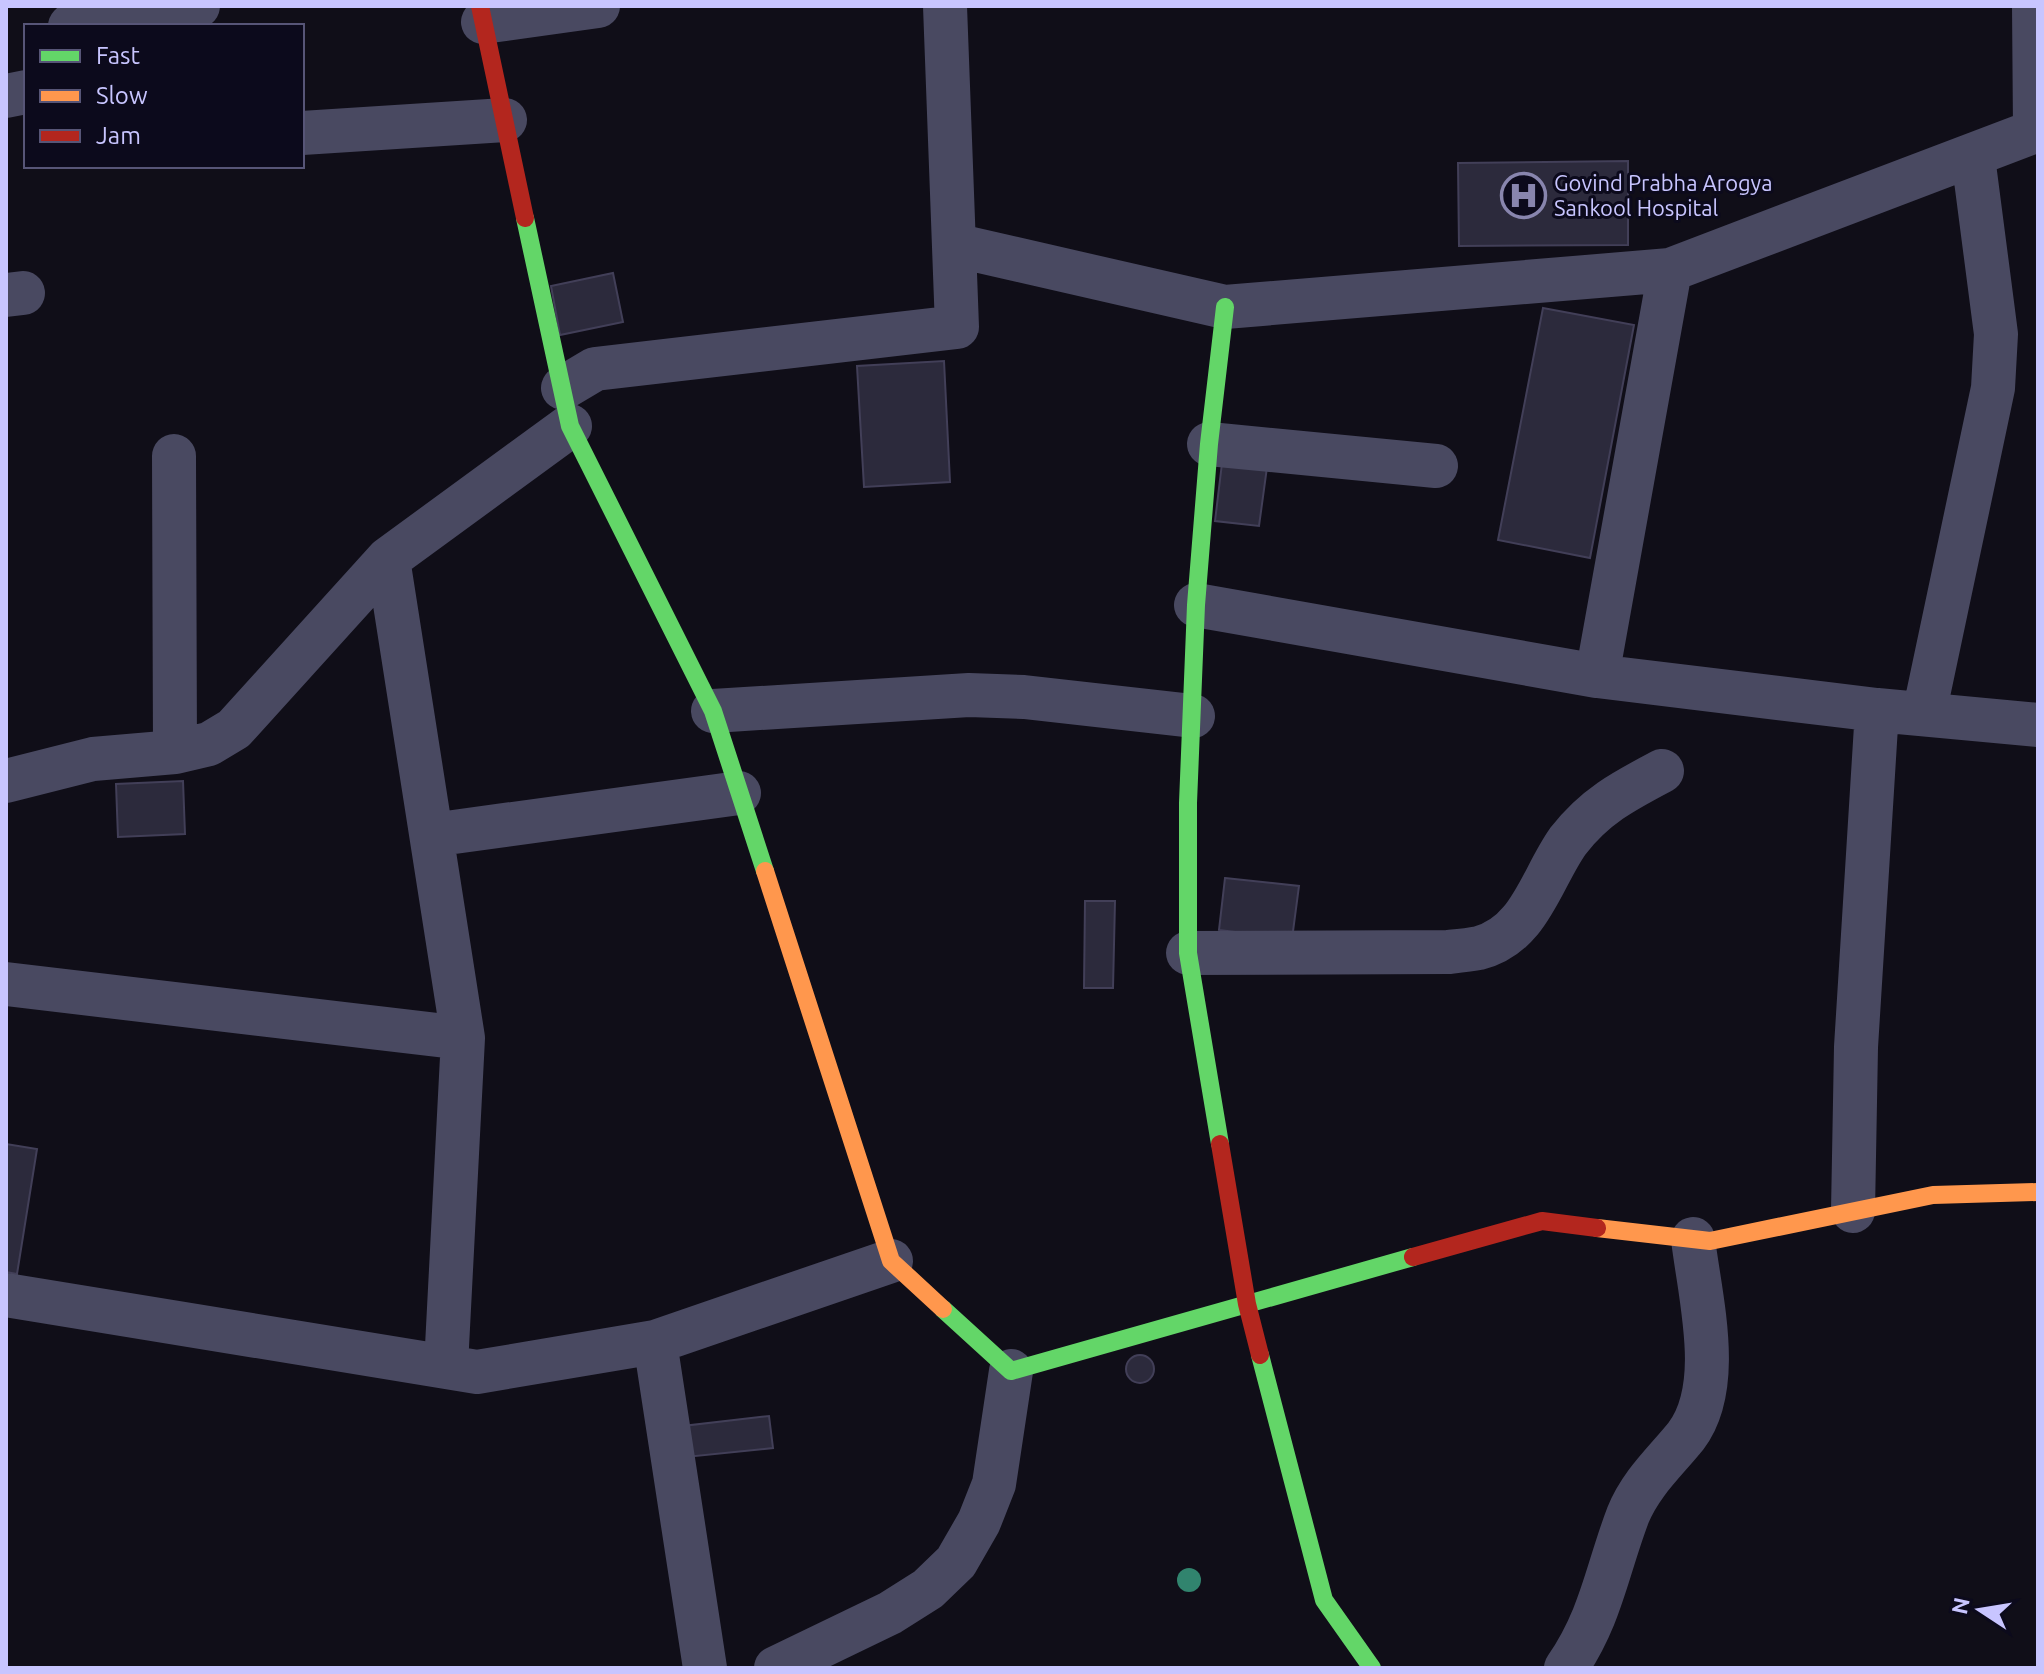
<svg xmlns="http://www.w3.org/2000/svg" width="2044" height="1674" font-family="Ubuntu,sans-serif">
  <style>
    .building { fill: #2c2a3c; stroke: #423f58; stroke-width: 2 }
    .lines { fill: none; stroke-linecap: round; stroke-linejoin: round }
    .street { stroke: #494961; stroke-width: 44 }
    .fast { stroke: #63d668; stroke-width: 18 }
    .slow { stroke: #ff974d; stroke-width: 18 }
    .jam { stroke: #b3261e; stroke-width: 18 }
    .tree { fill: #31846e }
    .labels { text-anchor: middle; stroke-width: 6; stroke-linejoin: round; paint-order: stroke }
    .poi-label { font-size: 22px; fill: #c8c5ff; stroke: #0c0a1c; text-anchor: start }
  </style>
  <rect width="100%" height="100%" fill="#100e18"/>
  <path class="building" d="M 1628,161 L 1628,245 L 1459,246 L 1458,163 Z
    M 613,273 L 623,322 L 560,335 L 551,286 Z
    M 1543,308 L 1634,325 L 1590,558 L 1498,540 Z
    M 944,361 L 950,482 L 864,487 L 857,366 Z
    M 1223,455 L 1268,460 L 1259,526 L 1215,521 Z
    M 183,781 L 185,834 L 118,837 L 116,784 Z
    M 1225,878 L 1299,886 L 1292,939 L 1219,930 Z
    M 1085,901 L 1115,901 L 1113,988 L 1084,988 Z
    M 6,1144 L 37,1149 L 17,1274 L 6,1272 Z
    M1126 1369a14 14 0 1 1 28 0a14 14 0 1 1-28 0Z
    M 769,1416 L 773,1448 L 686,1457 L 683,1426 Z"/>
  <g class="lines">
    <path class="street" d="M 2034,6 L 2035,130
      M 483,22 L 598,6
      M 70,26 C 87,8 170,8 198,6
      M 6,96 L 26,92
      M 302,133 L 505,120
      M 954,245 L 1225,307 L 1670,270 L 2038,130
      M 6,295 L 23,293
      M 563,388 L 595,369 L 957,327 L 945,6
      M 1209,444 L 1436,466
      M 174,456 L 175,752
      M 388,559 L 463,1038 L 446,1366
      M 1196,605 L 1597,676 L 1877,710 L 2038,725
      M 1597,676 L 1670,270
      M 713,711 L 969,695 L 1024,697 L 1193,716
      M 1924,714 L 1993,388 L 1996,334 L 1973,157
      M 6,781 L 93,759 L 175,752 L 209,744 L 234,729 L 388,559 L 570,426
      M 432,835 L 739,793
      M 1188,953 L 1448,952 C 1458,951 1469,950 1479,948 C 1530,935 1541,879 1568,841 C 1595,806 1624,791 1662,771
      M 6,984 L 463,1038
      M 1853,1211 L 1856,1047 L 1877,710
      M 6,1295 L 477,1372 L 655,1342 L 891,1261
      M 655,1342 L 705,1668
      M 776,1668 L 890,1613 L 928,1589 L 956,1562 L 979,1522 L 994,1484 L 1011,1371
      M 1566,1668 C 1601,1618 1607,1570 1628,1515 C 1641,1483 1665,1462 1686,1436 C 1724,1386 1700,1298 1693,1239"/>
    <path class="fast" d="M 525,218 L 570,426 L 713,711 L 765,871
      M 1220,1144 L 1188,953 L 1188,803 L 1196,605 L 1209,444 L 1225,307
      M 943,1309 L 1011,1371 L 1413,1257
      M 1260,1355 L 1324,1600 L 1372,1668"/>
    <path class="slow" d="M 765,871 L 891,1261 L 943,1309
      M 1597,1228 L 1710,1241 L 1933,1195 L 2038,1192"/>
    <path class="jam" d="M 480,6 L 525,218
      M 1220,1144 L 1247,1304 L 1260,1355
      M 1413,1257 L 1542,1221 L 1597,1228"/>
  </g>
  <circle class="tree" cx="1189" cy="1580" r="12"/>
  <defs>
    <symbol id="hospital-ring" viewBox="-11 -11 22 22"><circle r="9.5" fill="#0c0a1c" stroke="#8885ae" stroke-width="1.5"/><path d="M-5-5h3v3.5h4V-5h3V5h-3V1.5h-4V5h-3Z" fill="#8885ae"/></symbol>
  </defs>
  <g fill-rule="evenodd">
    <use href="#hospital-ring" x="1498" y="170" width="51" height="51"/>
  </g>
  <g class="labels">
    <g class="poi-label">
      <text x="1554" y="191">Govind Prabha Arogya<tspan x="1554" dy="25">Sankool Hospital</tspan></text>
    </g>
  </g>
  <rect width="2044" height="1674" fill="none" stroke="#c8c5ff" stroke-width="16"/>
  <rect x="24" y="24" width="280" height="144" fill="#0c0a1c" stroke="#575577" stroke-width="2"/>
  <rect x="40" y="50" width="40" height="12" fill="#63d668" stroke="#575577" stroke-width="2"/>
  <text x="96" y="64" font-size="24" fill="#c8c5ff">Fast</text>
  <rect x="40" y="90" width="40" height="12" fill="#ff974d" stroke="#575577" stroke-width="2"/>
  <text x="96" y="104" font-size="24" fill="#c8c5ff">Slow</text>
  <rect x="40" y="130" width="40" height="12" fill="#b3261e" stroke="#575577" stroke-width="2"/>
  <text x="96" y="144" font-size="24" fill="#c8c5ff">Jam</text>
  <g transform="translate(1980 1610) rotate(282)" stroke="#0c0a1c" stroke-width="6" paint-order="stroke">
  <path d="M0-6L14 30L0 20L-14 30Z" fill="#c8c5ff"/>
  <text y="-12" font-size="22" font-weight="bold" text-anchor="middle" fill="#c8c5ff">N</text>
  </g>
</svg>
